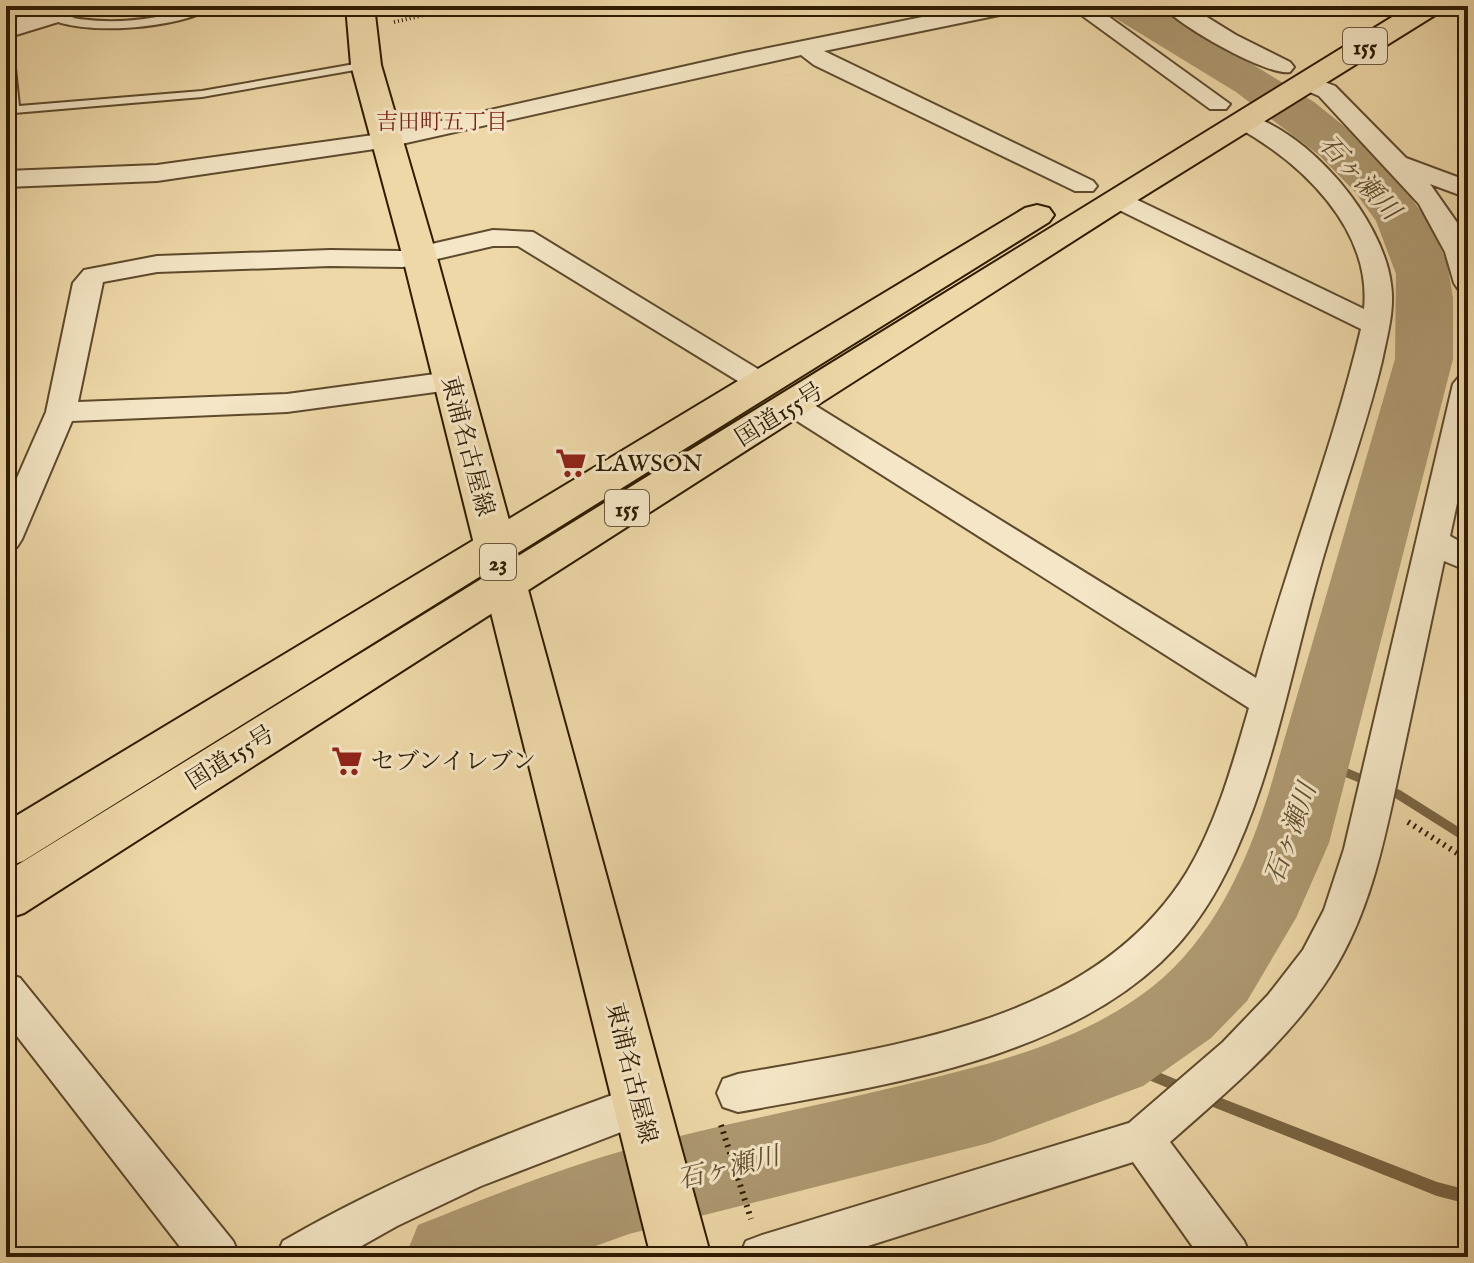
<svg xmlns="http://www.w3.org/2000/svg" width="1474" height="1263" font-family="'IM FELL English','Noto Serif JP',serif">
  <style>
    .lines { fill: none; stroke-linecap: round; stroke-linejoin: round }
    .stream { fill: #7a6644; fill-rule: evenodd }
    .river { fill: #ad9870; fill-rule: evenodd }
    .service-casing { stroke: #5e4a2c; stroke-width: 4 }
    .minor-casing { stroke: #5e4a2c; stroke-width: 4 }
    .tertiary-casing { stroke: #5e4a2c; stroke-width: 4 }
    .primary-casing { stroke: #2e1b02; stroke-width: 4 }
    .trunk-casing { stroke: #2e1b02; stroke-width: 4 }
    .path-far1 { stroke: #2e1b02; stroke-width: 4; stroke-dasharray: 1 3; stroke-linecap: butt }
    .path { stroke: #2e1b02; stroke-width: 6; stroke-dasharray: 2 5; stroke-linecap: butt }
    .service { fill: #f4e6c6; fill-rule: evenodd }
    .minor { fill: #f4e6c6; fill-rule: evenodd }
    .tertiary { fill: #f4e6c6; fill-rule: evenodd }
    .primary { fill: #eed8a8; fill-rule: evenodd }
    .trunk { fill: #eed8a8; fill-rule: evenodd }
    .labels { text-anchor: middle; stroke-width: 6; stroke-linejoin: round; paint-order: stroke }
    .shield { fill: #f4e6c6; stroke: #69583d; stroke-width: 2 }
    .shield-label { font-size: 22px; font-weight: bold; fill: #2e1b02 }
    .far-neighbourhood-label { font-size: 22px; fill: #7a1f14; stroke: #f4e6c6 }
    .street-label { font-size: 24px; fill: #2e1b02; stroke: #f4e6c6 }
    .poi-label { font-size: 24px; fill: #2e1b02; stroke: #f4e6c6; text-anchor: start }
    .water-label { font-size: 26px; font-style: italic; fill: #614d2e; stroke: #f4e6c6 }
  </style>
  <rect width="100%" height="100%" fill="#eed8a8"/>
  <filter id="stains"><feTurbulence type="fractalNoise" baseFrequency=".0025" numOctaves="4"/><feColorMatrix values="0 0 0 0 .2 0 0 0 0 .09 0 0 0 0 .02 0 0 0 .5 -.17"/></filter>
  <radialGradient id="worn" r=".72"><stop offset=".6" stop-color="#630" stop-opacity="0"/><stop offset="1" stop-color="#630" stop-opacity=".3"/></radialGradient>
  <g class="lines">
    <path class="stream" d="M 1315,755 L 1400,790 L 1468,833 L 1468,844 L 1392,796 L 1311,763 L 1309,760 L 1311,757 Z
      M 1113,1053 L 1192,1086 L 1194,1090 L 1192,1094 L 1187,1096 L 1108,1063 L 1106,1059 L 1108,1055 Z
      M 1203,1091 L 1437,1182 L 1468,1190 L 1468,1204 L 1437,1196 L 1198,1101 L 1196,1097 L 1198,1093 Z"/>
    <path class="river" d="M 1104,6 L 1157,6 L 1314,102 L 1355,135 L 1391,170 L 1427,220 L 1447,262 L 1453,298 L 1453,359 L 1329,843 L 1296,918 L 1247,1001 L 1211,1038 L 1143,1086 L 989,1143 L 629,1234 L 565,1257 L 405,1257 L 418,1225 C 488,1197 558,1169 629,1149 C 717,1125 807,1108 895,1087 C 986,1065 1078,1045 1152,987 C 1213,939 1247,863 1269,792 L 1395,359 L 1396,274 L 1376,221 L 1355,192 L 1320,156 L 1236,92 L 1110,15 Z"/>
    <defs>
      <path id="service" d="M 6,6 L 15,6 L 14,18 L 22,27 L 21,29 L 13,29 L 6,22 Z
        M 200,6 L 216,6 C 183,28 79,38 45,16 L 50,13 C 102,27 149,22 200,6 Z
        M 6,27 L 11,30 L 19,106 L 202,91 L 366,62 L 371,65 L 366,68 L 202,97 L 14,113 L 8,110 Z"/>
      <path id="minor" d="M 977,6 L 1020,6 L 1009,13 L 824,51 L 1093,181 L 1097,186 L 1093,191 L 1075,191 L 814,65 L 801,55 L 388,147 L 157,181 L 6,187 L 6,171 L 157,165 L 388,133 L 744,53 Z
        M 1069,6 L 1094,6 L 1230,104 L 1226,109 L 1210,109 Z
        M 1163,6 L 1189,6 L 1236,35 L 1290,62 L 1294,67 L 1290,72 C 1269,77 1177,25 1163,6 Z
        M 1306,75 L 1335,86 L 1406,158 L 1468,181 L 1468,198 L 1430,184 L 1458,224 L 1468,244 L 1468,291 L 1458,289 L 1454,283 L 1445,252 L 1419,204 L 1319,96 L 1298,87 L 1294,82 L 1298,77 Z
        M 1244,114 C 1308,130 1383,219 1391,284 C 1395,310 1387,336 1382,361 C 1366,428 1342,492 1323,558 C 1294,656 1278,757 1236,851 C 1218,892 1194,931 1161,962 C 1054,1062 877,1087 738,1112 L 723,1107 L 717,1093 L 723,1079 L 738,1074 C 897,1045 1094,1023 1187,872 C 1217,822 1233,763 1249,708 L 783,412 L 778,405 L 783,398 L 793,396 L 803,398 L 1256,678 C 1288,561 1333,447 1361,329 L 1107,204 L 1103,199 L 1107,194 L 1125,194 L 1364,309 C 1372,228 1300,161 1235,126 L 1232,121 L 1235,116 Z
        M 493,230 L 533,232 L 771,377 L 776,383 L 771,389 L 761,392 L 751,389 L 518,246 L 493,246 L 403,267 L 330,266 L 157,272 L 103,282 L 78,402 L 287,394 L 450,372 L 460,375 L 465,381 L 460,387 L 450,390 L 287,412 L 72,421 L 22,539 L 17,547 L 6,550 L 6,503 L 46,412 L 73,283 L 84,270 L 157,256 L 330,250 L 401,251 Z
        M 1468,375 L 1468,452 L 1450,536 L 1468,546 L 1468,571 L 1444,561 C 1430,627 1416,692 1402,758 C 1386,832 1372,911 1330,976 C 1288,1041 1228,1091 1170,1142 L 1244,1241 L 1251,1257 L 1200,1257 L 1133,1162 L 833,1257 L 739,1257 L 746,1241 L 762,1235 L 1129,1123 L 1223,1042 L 1268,995 L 1303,950 L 1324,910 L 1344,849 L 1453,384 L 1458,378 Z
        M 6,973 L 20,978 L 233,1241 L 240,1257 L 188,1257 L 6,1022 Z
        M 640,1085 L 655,1091 L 662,1105 L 655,1119 L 481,1186 L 397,1226 L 342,1257 L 276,1257 L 283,1241 C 396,1175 517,1129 640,1085 Z"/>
      <path id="tertiary" d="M 53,6 L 95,6 L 91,12 L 6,38 L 6,21 Z"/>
      <path id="primary" d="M 346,6 L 374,6 L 381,65 L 436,254 L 711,1257 L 651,1257 L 402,254 L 351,65 Z"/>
      <path id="trunk" d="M 1410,6 L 1444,6 L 1440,12 L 1128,206 L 24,913 L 6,919 L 6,872 Z
        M 1037,205 L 1049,208 L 1054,215 L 1049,222 L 23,861 L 6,867 L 6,822 L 1025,208 Z"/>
    </defs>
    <use href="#service" class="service-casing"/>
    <use href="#minor" class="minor-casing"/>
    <use href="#tertiary" class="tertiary-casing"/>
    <use href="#primary" class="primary-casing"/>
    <use href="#trunk" class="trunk-casing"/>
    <path class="path-far1" d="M 394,22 L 463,6"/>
    <path class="path" d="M 1408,822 L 1468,860
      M 721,1125 L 751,1219"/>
    <use href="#service" class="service"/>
    <use href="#minor" class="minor"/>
    <use href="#tertiary" class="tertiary"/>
    <use href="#primary" class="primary"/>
    <use href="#trunk" class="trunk"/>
  </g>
  <defs>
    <symbol id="supermarket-bare" viewBox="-9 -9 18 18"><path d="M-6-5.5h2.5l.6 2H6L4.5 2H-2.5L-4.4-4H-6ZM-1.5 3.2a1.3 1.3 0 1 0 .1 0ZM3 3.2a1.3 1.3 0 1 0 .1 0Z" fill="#8f2418" stroke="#f4e6c6" stroke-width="2.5" paint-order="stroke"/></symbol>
  </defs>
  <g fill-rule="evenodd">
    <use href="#supermarket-bare" x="549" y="441" width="44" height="44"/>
    <use href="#supermarket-bare" x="325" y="739" width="44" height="44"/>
  </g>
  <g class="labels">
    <g class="shield">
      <rect x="1343" y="28" width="44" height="36" rx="6"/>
      <rect x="605" y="490" width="44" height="36" rx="6"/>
      <rect x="480" y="544" width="36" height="36" rx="6"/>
    </g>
    <g class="shield-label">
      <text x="1365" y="54">155</text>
      <text x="627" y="516">155</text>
      <text x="498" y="570">23</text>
    </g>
    <g class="far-neighbourhood-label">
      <text x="442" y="129">吉田町五丁目</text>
    </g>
    <g class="street-label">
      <text transform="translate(779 414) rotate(-32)" y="8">国道155号</text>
      <text transform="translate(468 446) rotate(75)" y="8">東浦名古屋線</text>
      <text transform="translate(230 757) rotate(-32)" y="8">国道155号</text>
      <text transform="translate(632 1073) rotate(76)" y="8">東浦名古屋線</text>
    </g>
    <g class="poi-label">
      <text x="595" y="471">LAWSON</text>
      <text x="371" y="769">セブンイレブン</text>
    </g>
    <g class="water-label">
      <text transform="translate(1360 177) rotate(47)" y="9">石ヶ瀬川</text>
      <text transform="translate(1290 833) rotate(-70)" y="9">石ヶ瀬川</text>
      <text transform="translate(728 1167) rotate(-14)" y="9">石ヶ瀬川</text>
    </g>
  </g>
  <rect width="1474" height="1263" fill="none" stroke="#eed8a8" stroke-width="32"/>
  <rect x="8" y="8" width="1458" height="1247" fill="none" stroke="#2e1b02" stroke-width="4"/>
  <rect x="16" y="16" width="1442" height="1231" fill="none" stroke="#2e1b02" stroke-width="2"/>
  <rect width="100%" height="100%" filter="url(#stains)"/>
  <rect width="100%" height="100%" fill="url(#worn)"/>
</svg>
